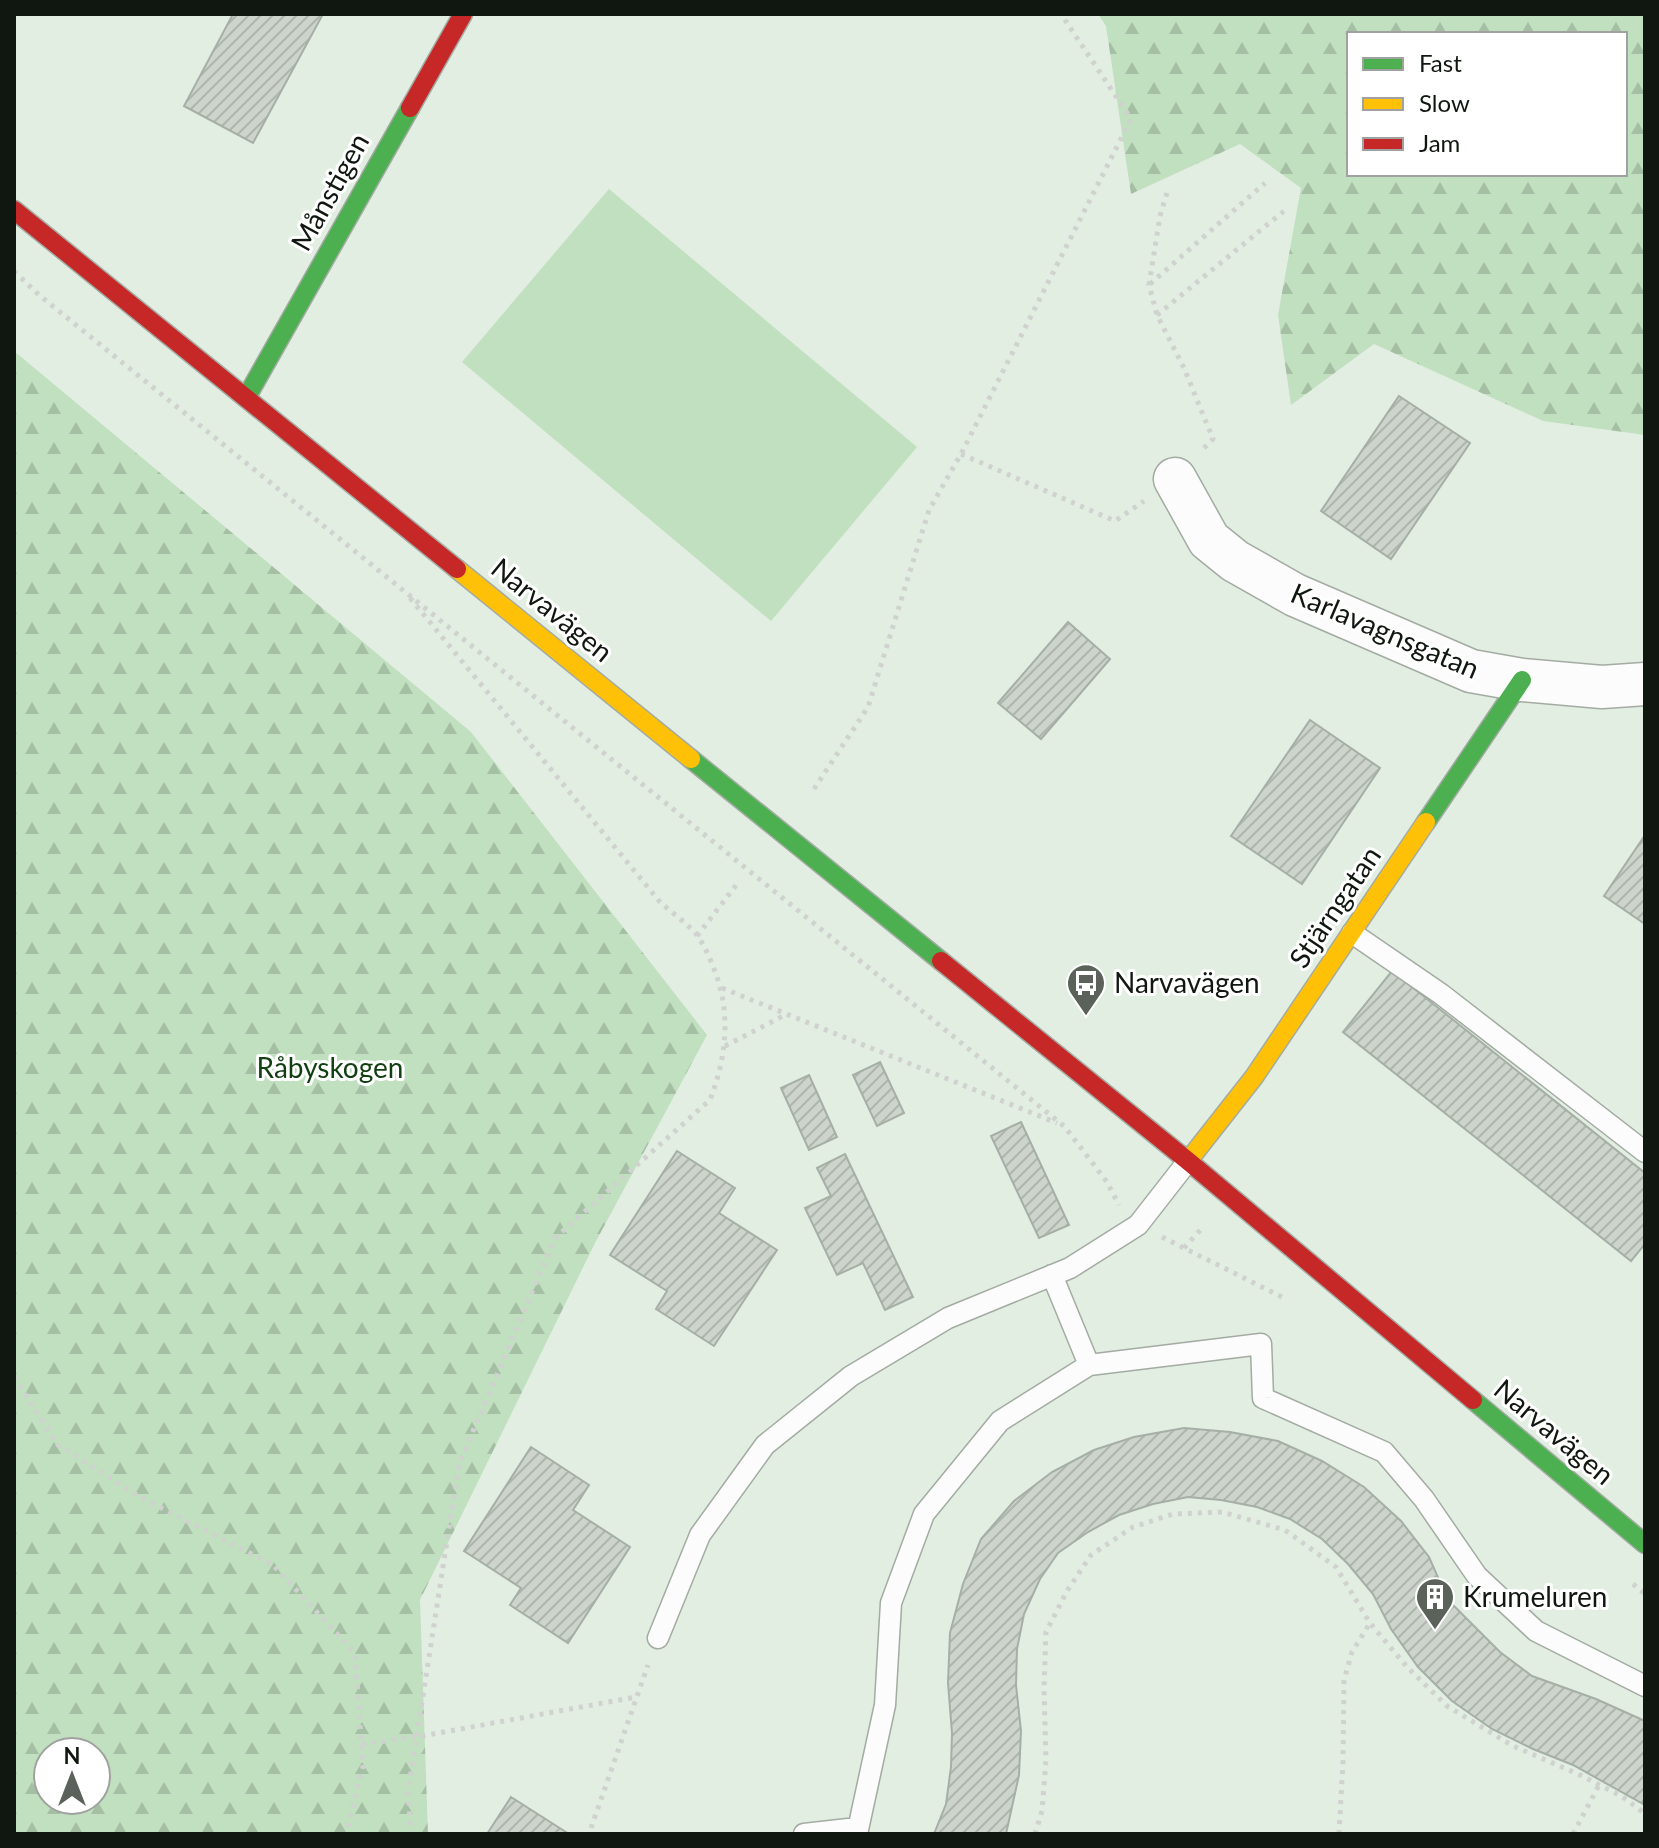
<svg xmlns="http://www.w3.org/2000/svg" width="1659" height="1848" font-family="Lato,sans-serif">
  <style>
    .grass { fill: #c0e0bf }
    .forest { fill: url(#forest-firs); fill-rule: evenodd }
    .building { fill: url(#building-hatch); stroke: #a6afa6; stroke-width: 2 }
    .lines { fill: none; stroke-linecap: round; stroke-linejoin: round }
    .lane-casing { stroke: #a3aba3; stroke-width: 23 }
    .street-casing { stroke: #a3aba3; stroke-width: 45 }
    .fast-casing { stroke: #a3aba3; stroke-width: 21 }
    .slow-casing { stroke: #a3aba3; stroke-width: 21 }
    .jam-casing { stroke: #a3aba3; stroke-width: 21 }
    .path { stroke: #cfd2cf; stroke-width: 5; stroke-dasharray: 4 6; stroke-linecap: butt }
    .lane { stroke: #fbfcfb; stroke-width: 20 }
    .street { stroke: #fbfcfb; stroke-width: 42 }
    .fast { stroke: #4caf50; stroke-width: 18 }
    .slow { stroke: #ffc107; stroke-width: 18 }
    .jam { stroke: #c62828; stroke-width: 18 }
    .labels { text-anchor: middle; stroke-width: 6; stroke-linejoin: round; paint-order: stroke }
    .street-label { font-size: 28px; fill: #101710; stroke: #fff }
    .poi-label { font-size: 28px; fill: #101710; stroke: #fff; text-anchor: start }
    .park-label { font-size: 28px; fill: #123f12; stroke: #fff }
  </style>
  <defs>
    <pattern id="forest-firs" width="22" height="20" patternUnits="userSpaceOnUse" patternTransform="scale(2)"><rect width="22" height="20" fill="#c0e0bf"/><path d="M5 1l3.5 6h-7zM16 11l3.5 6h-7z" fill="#a4bfa3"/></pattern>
    <pattern id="building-hatch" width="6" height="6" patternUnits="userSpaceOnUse" patternTransform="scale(2)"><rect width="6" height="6" fill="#ccd4cb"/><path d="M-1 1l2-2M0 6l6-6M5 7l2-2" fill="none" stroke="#aeb5ad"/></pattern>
  </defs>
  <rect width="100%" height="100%" fill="#e3eee3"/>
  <path class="grass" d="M 609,189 L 917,447 L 771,621 L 462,362 Z"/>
  <path class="forest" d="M 1098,14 L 1645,14 L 1645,435 L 1543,421 L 1374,344 L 1291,405 L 1278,315 L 1301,188 L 1240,144 L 1131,194 L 1106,26 ZM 1349,34 L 1625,34 L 1625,174 L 1349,174 Z
    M 14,351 L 471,732 L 707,1035 L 595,1243 L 420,1600 L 428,1834 L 14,1834 ZM 48,1752 L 96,1752 L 96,1800 L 48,1800 Z"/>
  <path class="building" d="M 233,14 L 323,14 L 253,143 L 184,106 Z
    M 1399,396 L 1470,443 L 1391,559 L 1321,511 Z
    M 1068,622 L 1110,659 L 1041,739 L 998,703 Z
    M 1310,720 L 1380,768 L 1302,884 L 1231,836 Z
    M 1645,835 L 1645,924 L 1604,896 Z
    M 1392,971 L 1645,1173 L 1645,1244 L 1631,1261 L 1343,1032 Z
    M 880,1062 L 904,1113 L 877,1126 L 853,1075 Z
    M 809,1075 L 837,1137 L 809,1150 L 781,1088 Z
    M 1021,1122 L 1069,1225 L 1039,1238 L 991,1136 Z
    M 677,1151 L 735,1188 L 719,1213 L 777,1250 L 714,1346 L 656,1309 L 667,1291 L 610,1255 Z
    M 845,1154 L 913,1297 L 885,1310 L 863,1263 L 837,1275 L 805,1208 L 831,1196 L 817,1168 Z
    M 1184,1428 L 1230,1432 L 1278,1441 L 1322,1461 L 1364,1487 L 1401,1521 L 1429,1557 L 1448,1600 L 1500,1652 L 1532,1676 L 1596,1699 L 1645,1721 L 1645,1805 L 1573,1765 L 1533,1749 L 1492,1729 L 1452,1701 L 1418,1667 L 1391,1629 L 1373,1594 L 1348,1564 L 1322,1539 L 1290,1519 L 1257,1507 L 1221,1500 L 1188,1497 L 1153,1504 L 1119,1515 L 1088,1532 L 1058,1553 L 1040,1579 L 1024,1614 L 1017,1649 L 1016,1685 L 1021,1731 L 1019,1775 L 1006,1834 L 934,1834 L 946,1804 L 951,1767 L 952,1733 L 948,1683 L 950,1633 L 963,1584 L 981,1539 L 1014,1501 L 1052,1472 L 1094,1450 L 1134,1437 Z
    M 531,1447 L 589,1485 L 573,1510 L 630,1547 L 568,1643 L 510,1605 L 521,1588 L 464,1551 Z
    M 511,1797 L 569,1834 L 487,1834 Z"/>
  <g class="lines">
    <defs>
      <path id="lane" d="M 1352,933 L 1441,994 L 1645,1152
        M 1052,1275 L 1089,1365
        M 658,1638 L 700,1535 L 765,1445 L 851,1376 L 948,1318 L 1070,1268 L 1138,1225 L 1188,1161
        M 804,1834 L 857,1828
        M 857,1834 L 885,1705 L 891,1603 L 924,1514 L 1000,1421 L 1089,1365 L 1261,1344 L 1263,1398 L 1384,1452 L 1424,1499 L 1477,1576 L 1536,1631 L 1645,1686"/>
      <path id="street" d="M 1175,479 L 1209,540 L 1235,561 L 1295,595 L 1471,671 L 1522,680 L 1602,687 L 1645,684"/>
      <path id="fast" d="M 246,398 L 410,108
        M 691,759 L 941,961
        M 1426,822 L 1522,680
        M 1473,1400 L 1645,1544"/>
      <path id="slow" d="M 457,569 L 691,759
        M 1188,1161 L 1254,1077 L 1426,822"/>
      <path id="jam" d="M 410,108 L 463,14
        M 14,210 L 457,569
        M 941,961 L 1188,1161 L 1473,1400"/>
    </defs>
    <use href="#lane" class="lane-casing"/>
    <use href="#street" class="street-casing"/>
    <use href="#fast" class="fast-casing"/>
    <use href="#slow" class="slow-casing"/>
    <use href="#jam" class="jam-casing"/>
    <path class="path" d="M 1167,193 L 1160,216 L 1149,285 L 1157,315 L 1184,368 L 1213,439 L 1202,450
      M 14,271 L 39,295 L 1065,1127 L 1107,1182 L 1119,1205
      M 1150,284 L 1265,183
      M 1157,315 L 1284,211
      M 961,454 L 1115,521 L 1144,501
      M 410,598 L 660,902 C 672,913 687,923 697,935 C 705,946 711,961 716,974 C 731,1017 726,1058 710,1100 L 555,1238 L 459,1464 L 408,1792 L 411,1834
      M 814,789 L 868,707 L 929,510 L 961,454 L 1131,119 L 1061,14
      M 697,936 L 737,884
      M 722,988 L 1057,1123
      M 725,1046 L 785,1015
      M 1162,1237 L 1282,1297
      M 1184,1248 L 1203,1227
      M 14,1377 L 58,1445 L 140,1497 L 273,1565 L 355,1653 L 363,1766 L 346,1834
      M 1633,1584 L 1645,1594
      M 362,1744 L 422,1736 L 636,1697
      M 591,1828 L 648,1665
      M 1035,1834 L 1042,1811 L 1046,1760 L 1044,1688 L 1046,1632 L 1067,1591 L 1091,1555 L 1133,1527 L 1173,1514 L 1222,1512 L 1285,1530 L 1336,1567 L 1370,1623 L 1407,1667 L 1447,1706 L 1513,1746 L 1578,1774 L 1623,1797 L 1645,1814
      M 1339,1834 L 1343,1762 L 1344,1680 L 1352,1652 L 1370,1623
      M 1573,1834 L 1599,1785"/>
    <use href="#lane" class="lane"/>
    <use href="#street" class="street"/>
    <use href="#fast" class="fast"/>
    <use href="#slow" class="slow"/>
    <use href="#jam" class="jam"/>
  </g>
  <defs>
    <symbol id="bus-pin" viewBox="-11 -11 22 30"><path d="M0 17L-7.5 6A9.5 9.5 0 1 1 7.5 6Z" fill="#5a625a" stroke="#fff"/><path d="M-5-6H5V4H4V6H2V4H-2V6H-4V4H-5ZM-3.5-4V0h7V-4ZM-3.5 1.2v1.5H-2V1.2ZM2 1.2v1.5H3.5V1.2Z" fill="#fff"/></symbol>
    <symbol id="building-pin" viewBox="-11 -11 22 30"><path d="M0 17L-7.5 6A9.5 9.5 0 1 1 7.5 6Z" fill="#5a625a" stroke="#fff"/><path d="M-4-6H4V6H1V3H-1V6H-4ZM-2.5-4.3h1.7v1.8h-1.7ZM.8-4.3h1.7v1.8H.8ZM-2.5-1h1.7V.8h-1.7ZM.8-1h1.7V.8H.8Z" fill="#fff"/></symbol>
  </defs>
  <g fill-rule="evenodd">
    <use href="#bus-pin" x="1064" y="961" width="44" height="60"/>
    <use href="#building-pin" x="1413" y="1575" width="44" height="60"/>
  </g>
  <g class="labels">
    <g class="street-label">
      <text transform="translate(330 192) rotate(-61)" y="10">Månstigen</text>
      <text transform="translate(552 610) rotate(39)" y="10">Narvavägen</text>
      <text transform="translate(1385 631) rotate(23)" y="10">Karlavagnsgatan</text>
      <text transform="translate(1335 907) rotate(-56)" y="10">Stjärngatan</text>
      <text transform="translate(1554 1432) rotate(40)" y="10">Narvavägen</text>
    </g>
    <g class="poi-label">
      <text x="1114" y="993">Narvavägen</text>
      <text x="1463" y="1607">Krumeluren</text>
    </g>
    <g class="park-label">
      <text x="330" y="1078">Råbyskogen</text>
    </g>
  </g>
  <rect width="1659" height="1848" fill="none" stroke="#101710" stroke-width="32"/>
  <rect x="1347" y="32" width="280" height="144" fill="#ffffff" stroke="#9fa29f" stroke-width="2"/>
  <rect x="1363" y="58" width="40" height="12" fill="#4caf50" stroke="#9fa29f" stroke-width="2"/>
  <text x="1419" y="72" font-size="24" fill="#101710">Fast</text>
  <rect x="1363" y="98" width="40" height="12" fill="#ffc107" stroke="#9fa29f" stroke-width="2"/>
  <text x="1419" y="112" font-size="24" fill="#101710">Slow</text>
  <rect x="1363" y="138" width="40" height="12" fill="#c62828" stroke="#9fa29f" stroke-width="2"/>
  <text x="1419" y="152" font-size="24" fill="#101710">Jam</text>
  <g transform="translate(72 1776)"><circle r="38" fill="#ffffff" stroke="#9fa29f" stroke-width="2"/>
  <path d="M0-6L14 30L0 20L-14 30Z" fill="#5a625a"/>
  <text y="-12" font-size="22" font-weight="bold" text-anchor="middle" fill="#101710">N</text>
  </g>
</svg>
